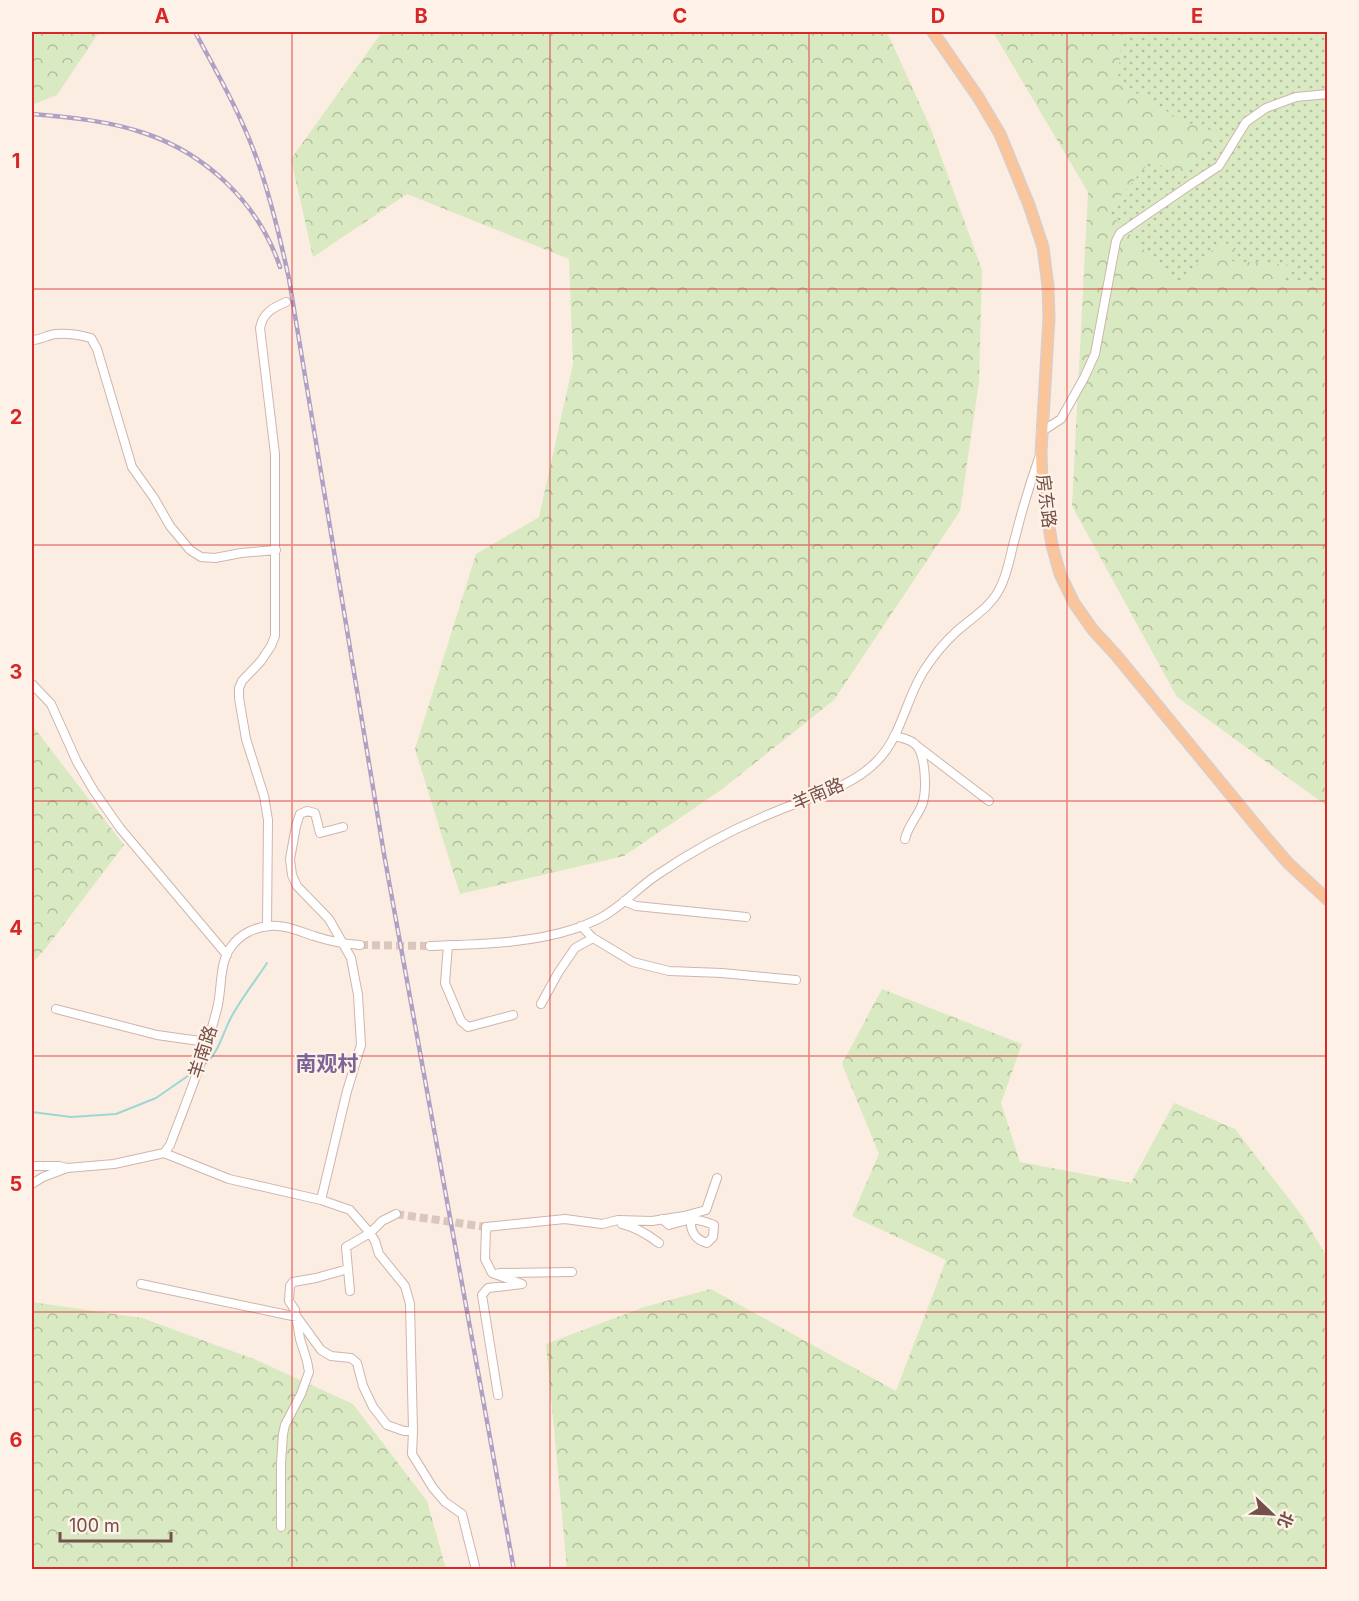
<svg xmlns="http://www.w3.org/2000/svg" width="1359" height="1601" font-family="Inter,'Noto Sans SC',sans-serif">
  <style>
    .forest { fill: url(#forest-crowns) }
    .park { fill: url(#park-dots) }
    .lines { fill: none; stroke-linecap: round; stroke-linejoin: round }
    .stream { stroke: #9dd7d5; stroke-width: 2 }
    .minor-tunnel { stroke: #dac6bc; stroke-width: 8; stroke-dasharray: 8 4; stroke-linecap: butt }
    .minor-casing { stroke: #cfb5ac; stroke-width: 10 }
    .major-casing { stroke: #d8cecc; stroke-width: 13 }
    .minor { stroke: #fff; stroke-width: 8 }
    .major { stroke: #fac59b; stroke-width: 10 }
    .rail-casing { stroke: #aea1c5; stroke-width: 4.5 }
    .rail { stroke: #fff2e8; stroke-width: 2; stroke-dasharray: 7; stroke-linecap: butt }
    .grid { fill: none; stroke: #d62828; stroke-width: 1.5; stroke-opacity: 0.55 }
    .labels { text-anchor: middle; stroke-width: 4.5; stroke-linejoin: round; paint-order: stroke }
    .street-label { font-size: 18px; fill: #735049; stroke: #fff2e8 }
    .quarter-label { font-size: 21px; font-weight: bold; fill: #7c6497; stroke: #fff2e8 }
    .neatline { fill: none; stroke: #d62828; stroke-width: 2 }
    .grid-label { font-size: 20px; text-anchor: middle; font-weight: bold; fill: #d62828 }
  </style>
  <defs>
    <pattern id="forest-crowns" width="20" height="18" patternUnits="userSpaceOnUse" patternTransform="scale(1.5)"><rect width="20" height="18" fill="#d9e9c1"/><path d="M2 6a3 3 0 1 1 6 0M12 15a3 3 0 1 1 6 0" fill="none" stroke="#b4bf9f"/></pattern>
    <pattern id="park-dots" width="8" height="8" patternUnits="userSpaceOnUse" patternTransform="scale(1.5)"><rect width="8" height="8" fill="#d9e9c1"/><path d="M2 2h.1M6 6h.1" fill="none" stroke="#b4bf9f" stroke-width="1.8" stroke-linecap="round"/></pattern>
  </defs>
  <rect width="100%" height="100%" fill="#fcede2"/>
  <path class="forest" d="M 32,32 L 99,32 L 57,95 L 32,105 Z
    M 382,32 L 887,32 L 931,129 L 982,270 L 979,382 L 960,511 L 834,700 L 721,790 L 624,856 L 460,894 L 415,749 L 476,554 L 539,517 L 573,364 L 569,259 L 407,194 L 313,257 L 291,159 Z
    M 993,32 L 1327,32 L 1327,806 L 1177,697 L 1072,506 L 1088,192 Z
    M 32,725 L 124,845 L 46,948 L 32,963 Z
    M 882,989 L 1022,1044 L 1001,1103 L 1020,1162 L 1131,1183 L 1174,1103 L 1235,1129 L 1303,1217 L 1327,1257 L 1327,1569 L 567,1569 L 546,1344 L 644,1307 L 711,1289 L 896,1391 L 946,1260 L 852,1216 L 879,1154 L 842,1064 Z
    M 32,1302 L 142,1318 L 254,1359 L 353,1404 L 427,1501 L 446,1569 L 32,1570 Z"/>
  <path class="park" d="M 1125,32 L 1327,32 L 1327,285 L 1283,281 L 1295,265 L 1231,261 L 1237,249 L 1222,241 L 1176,285 L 1108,211 L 1151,160 L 1183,178 L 1219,133 L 1180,120 L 1156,104 L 1118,83 L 1121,36 Z"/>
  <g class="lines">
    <path class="stream" d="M 202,1066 C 219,1056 223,1030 233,1014 C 243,996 256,980 267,963
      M 32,1112 L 71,1117 L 116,1114 L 156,1098 L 195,1071"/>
    <path class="minor-tunnel" d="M 360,945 L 430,946
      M 396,1214 L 486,1227"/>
    <defs>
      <path id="minor" d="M 32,340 C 40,340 47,335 56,334 C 67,333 80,335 91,338 L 97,349 L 132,467 L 154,498 L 170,526 L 190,550 L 201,557 L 215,558 L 241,553 L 276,550
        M 1041,432 L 1061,419 L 1084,378 L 1095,354 L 1116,241 L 1120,233 L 1190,185 L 1219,166 L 1246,122 L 1266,108 L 1296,97 L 1328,94
        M 32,684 L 51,704 L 77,762 L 94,791 L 120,828 L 227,955
        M 894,736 C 901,738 911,739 916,745 C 926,755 927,792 922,805 C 917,817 908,826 905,839
        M 917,746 L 989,801
        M 343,827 L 320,833 L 315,813 L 307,811 L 300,814 L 296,826 L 290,859 L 292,875 L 297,886 L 329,919 L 351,958 L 358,995 L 361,1045 L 347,1091 L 321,1200 L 350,1210 L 370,1233 L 375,1241 L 379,1254 L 405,1286 L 410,1304 L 413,1431
        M 624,901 L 636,906 L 746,917
        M 267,926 L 268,820 L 264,796 L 246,739 L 239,698 L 239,688 L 242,681 L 261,661 L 271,646 L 275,636 L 275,454 L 260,328 C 263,313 272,308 286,302
        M 581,926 L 593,938 L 633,962 L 669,971 L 722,973 L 796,980
        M 448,945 L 445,983 L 461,1021 L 468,1027 L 513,1015
        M 430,946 C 478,944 528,944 574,929 C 585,925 597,921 607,914 C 625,903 639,887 657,875 C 692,851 737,827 777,811 C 811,797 851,788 877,761 C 902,736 906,697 925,669 C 934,655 945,642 957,631 C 972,618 990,607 999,590 C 1008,574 1010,555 1015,538 C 1022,510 1030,483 1040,455
        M 541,1004 L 558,973 L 575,948 L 593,938
        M 56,1009 L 157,1035 L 207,1042
        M 164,1153 L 229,1179 L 321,1200
        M 32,1166 L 59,1166 L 67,1168
        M 32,1184 L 43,1177 L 67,1168 L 114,1164 L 164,1153 L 170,1145 C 187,1100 205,1056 217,1009 C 222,991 219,962 231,947 C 240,934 255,927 270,926 C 284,924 301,932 314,936 C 329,941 344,944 360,945
        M 662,1219 L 669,1225 C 689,1219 695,1217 714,1225 L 713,1237 L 707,1243 C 696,1240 690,1232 691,1220
        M 622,1224 C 636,1227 647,1234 659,1243
        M 499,1273 L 572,1272
        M 141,1284 L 297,1317 L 321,1350 L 331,1356 L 351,1358 L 357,1363 L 363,1386 L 373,1407 L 387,1425 L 404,1431 L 413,1431 L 412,1454 L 433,1488 L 445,1502 L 462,1514 L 476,1570
        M 350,1291 L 346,1247 L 370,1233 L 382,1221 L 396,1214
        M 498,1395 L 482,1295 L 488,1288 L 522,1284 L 492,1273 L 485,1259 L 486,1227 L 565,1219 L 602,1224 L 618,1220 L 652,1221 L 684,1216 L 706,1210 L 717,1178
        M 281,1527 L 281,1463 L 283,1434 L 285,1425 L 301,1394 L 309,1372 L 307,1361 L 300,1339 L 295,1310 L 289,1301 L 290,1286 L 293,1282 L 316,1278 L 348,1269"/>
      <path id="major" d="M 933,32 L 978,97 L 1000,134 L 1029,205 L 1043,247 L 1048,286 L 1049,318 L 1041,452 L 1042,483 L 1052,545 L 1060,574 L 1074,603 L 1093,630 L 1116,655 L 1263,834 L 1288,863 L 1328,900"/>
    </defs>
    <use href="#minor" class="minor-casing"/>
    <use href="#major" class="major-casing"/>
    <use href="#minor" class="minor"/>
    <use href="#major" class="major"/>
    <defs>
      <path id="rail" d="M 195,32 C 219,76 244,120 260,168 C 272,204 281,242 289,279 L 384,854 L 514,1570
        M 32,114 C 69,117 109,121 144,133 C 207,154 259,204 280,267"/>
    </defs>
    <use href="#rail" class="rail-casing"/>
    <use href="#rail" class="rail"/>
  </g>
  <path class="grid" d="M 292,32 L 292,1570M 550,32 L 550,1570M 809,32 L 809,1570M 1067,32 L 1067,1570M 32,289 L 1328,289M 32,545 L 1328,545M 32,801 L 1328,801M 32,1056 L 1328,1056M 32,1312 L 1328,1312"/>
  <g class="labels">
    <g class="street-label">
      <text transform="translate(1046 501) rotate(83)" y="6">房东路</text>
      <text transform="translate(818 794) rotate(-23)" y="6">羊南路</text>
      <text transform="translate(203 1052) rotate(-72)" y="6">羊南路</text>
    </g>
    <g class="quarter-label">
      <text x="327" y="1071">南观村</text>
    </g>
  </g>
  <rect width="1359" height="1601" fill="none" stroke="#fff2e8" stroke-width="66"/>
  <g transform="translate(1272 1514) rotate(113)" stroke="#fff2e8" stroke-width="4.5" paint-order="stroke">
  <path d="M0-4.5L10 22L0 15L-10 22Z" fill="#735049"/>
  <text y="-9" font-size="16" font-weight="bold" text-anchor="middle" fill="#735049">北</text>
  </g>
  <path d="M60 1532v9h111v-9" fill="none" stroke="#735049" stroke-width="3"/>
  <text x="69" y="1532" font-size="18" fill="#735049" stroke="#fff2e8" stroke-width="4.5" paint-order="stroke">100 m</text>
  <rect x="33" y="33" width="1293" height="1535" class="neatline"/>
  <g class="grid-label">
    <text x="162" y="23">A</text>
    <text x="421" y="23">B</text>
    <text x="680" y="23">C</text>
    <text x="938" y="23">D</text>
    <text x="1197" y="23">E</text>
    <text x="16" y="168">1</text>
    <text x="16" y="424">2</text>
    <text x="16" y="679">3</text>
    <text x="16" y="935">4</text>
    <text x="16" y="1191">5</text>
    <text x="16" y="1447">6</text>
  </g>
</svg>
